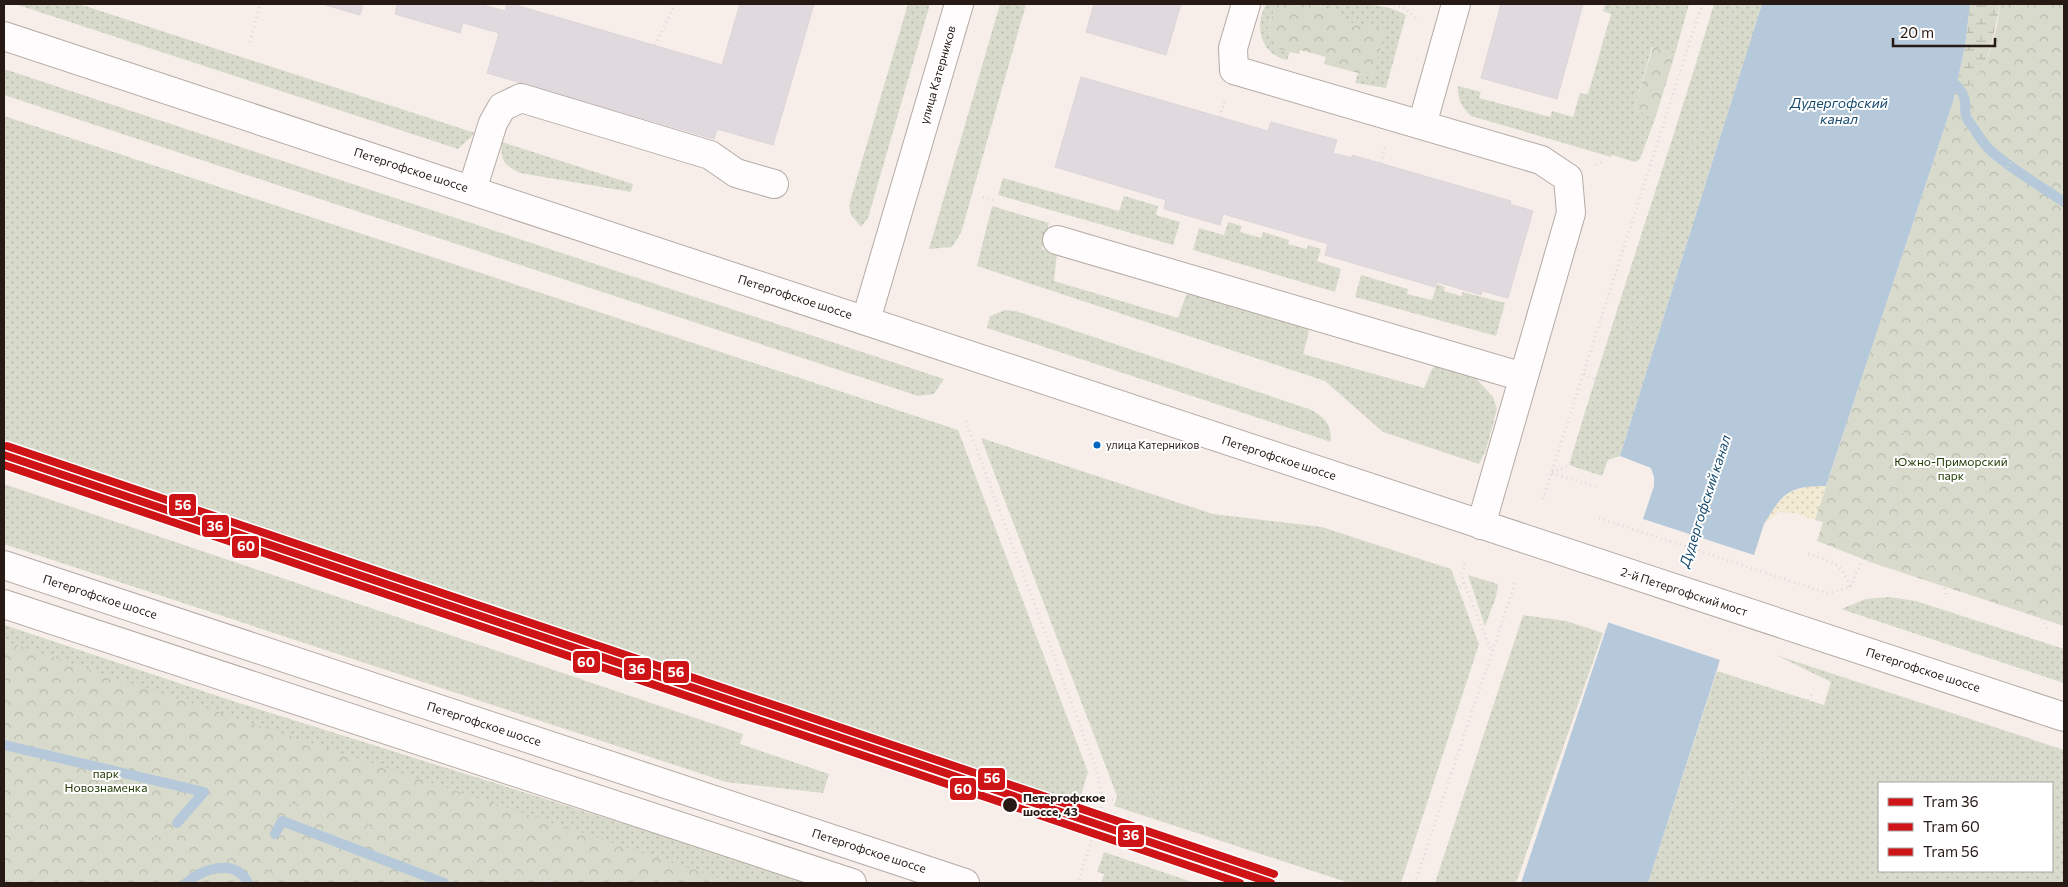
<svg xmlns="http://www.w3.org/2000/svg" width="2068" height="887" font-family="Commissioner,sans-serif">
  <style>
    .grass { fill: url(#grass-dots); fill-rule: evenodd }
    .wetland { fill: url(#wetland-marsh) }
    .sand { fill: url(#sand-dots) }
    .park { fill: url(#park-crowns) }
    .water { fill: #b5c9da }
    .pier { fill: #f7eeea }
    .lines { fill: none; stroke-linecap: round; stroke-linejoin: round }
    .stream { stroke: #b5c9da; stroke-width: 10 }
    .building { fill: #e0d9dd; stroke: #dcd5da }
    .minor-casing { stroke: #b4aaa5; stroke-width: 30 }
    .major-casing { stroke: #b4aaa5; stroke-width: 30 }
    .path { stroke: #dddad8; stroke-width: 3; stroke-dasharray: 1 4; stroke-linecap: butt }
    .minor { stroke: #fefcfc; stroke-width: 28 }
    .major { stroke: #fefcfc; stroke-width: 28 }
    .tram-1-casing { stroke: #fff; stroke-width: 11 }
    .tram-2-casing { stroke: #fff; stroke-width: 11 }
    .tram-3-casing { stroke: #fff; stroke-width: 11 }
    .tram-1 { stroke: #ce1417; stroke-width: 8 }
    .tram-2 { stroke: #ce1417; stroke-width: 8 }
    .tram-3 { stroke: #ce1417; stroke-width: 8 }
    .bus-dot { fill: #0065bd; stroke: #fff; stroke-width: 2 }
    .stop-dot { fill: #271914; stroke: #fff; stroke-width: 2 }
    .labels { text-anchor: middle; stroke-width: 4; stroke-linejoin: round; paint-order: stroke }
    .bus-label { font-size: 11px; fill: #271914; stroke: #fff; text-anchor: start }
    .street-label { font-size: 12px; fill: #271914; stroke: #fff }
    .park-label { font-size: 12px; fill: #223a05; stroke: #fff }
    .stop-label { font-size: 12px; font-weight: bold; fill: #271914; stroke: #fff; text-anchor: start }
    .water-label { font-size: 14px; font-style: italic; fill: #164a6e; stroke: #fff }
    .line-badge { stroke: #fff; stroke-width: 2 }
    .badge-label { font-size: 14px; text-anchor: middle; font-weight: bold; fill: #fff }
  </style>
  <defs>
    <pattern id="grass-dots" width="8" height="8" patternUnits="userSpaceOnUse" patternTransform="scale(1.25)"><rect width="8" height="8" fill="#d8dbcc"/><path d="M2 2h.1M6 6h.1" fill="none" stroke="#b9bbae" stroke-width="1.8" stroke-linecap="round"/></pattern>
    <pattern id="wetland-marsh" width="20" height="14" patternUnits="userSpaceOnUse" patternTransform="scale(1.25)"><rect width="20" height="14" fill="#d8dbcc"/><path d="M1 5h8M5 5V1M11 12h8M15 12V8" fill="none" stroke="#b9bbae"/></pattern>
    <pattern id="sand-dots" width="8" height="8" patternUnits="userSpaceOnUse" patternTransform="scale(1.25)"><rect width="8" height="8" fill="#f3ead3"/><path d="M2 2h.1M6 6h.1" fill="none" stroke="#d0c8b4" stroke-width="1.8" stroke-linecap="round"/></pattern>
    <pattern id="park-crowns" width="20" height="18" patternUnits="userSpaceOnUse" patternTransform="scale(1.25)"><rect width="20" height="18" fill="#d8dbcc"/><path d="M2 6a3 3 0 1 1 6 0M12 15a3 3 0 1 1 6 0" fill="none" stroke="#b9bbae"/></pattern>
  </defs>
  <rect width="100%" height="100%" fill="#f7eeea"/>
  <path class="grass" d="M 15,4 L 79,4 L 475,133 L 458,149 Z
    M 908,4 L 930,4 L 868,218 L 861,227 L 851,215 L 849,205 Z
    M 1000,4 L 1026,4 L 961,233 L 952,247 L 929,249 Z
    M 1266,4 L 1276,4 L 1268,29 L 1277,49 L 1290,52 L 1287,60 C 1260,54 1254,26 1266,4 Z
    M 1313,4 C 1343,4 1380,0 1406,15 L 1386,88 L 1355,83 L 1358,73 L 1373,77 L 1339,19 L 1340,13 Z
    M 1605,4 L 1689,4 L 1675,54 L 1652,47 L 1634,110 L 1656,116 L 1640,159 L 1635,162 L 1612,155 L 1611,157 L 1471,116 C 1462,107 1457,99 1458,86 L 1481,92 L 1479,98 L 1550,117 L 1552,111 L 1573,117 L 1580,93 L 1588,94 L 1611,14 L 1603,11 Z
    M 1714,4 L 1762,4 L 1620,456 L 1608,460 L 1602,476 L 1569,465 C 1615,310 1668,158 1714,4 Z
    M 4,69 L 944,379 L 934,394 L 918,396 L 4,95 Z
    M 4,116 L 958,430 L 1088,772 L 1081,795 L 1075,803 L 4,441 Z
    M 502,142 L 633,184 L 631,192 L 520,173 C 504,165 500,161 502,142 Z
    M 1003,178 L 1119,211 L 1124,196 L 1158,206 L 1156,215 L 1180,222 L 1173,245 L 998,195 Z
    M 992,206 L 1049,223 L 1042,249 L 1057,253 L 1054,281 L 1178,318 L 1186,295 L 1193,293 L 1307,327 L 1309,332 L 1303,354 L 1424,388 L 1432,369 L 1436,365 L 1474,376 L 1493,397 L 1497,409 L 1486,450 L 1479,464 L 1383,432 L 1325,381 L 977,266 Z
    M 1228,222 L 1242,226 L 1240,232 L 1261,238 L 1263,232 L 1289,240 L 1288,244 L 1307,249 L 1308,245 L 1321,249 L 1317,261 L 1341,269 L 1335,292 L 1193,250 L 1199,228 L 1224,235 Z
    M 1361,275 L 1408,289 L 1407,294 L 1432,300 L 1437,284 L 1445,287 L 1444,291 L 1461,296 L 1463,292 L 1505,303 L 1496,336 L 1355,297 Z
    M 1005,310 L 1016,311 L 1312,410 C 1327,420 1331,424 1331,442 L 987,328 L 990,316 Z
    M 981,438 L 1213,514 L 1322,527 L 1451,569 L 1479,644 L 1401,883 L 1349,883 L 1114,806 L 1117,796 Z
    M 4,484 L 743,734 L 740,744 L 829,774 L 823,793 L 726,782 L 4,544 Z
    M 1468,575 L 1498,584 L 1496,597 L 1485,626 Z
    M 1889,597 L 1916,601 L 2064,649 L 2064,683 L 1841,609 L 1866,599 Z
    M 1523,615 L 1566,621 L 1603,633 L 1516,883 L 1435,883 Z
    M 4,625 L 236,702 L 814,883 L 304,883 L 4,707 Z
    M 1776,655 L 2064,750 L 2064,883 L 1648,883 L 1717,671 L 1824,705 L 1831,682 ZM 1879,783 L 2052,783 L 2052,871 L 1879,871 Z
    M 1104,852 L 1195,883 L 1101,883 L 1104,874 L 1097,872 Z"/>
  <path class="wetland" d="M 1970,4 L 2000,4 L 1999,9 C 1991,49 1986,75 1953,102 L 1965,46 Z"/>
  <path class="sand" d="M 1810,486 L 1826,486 L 1815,520 L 1796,513 L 1779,512 L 1764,524 C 1778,501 1782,492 1810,486 Z"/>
  <path class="park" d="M 1276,4 L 1313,4 L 1341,13 L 1339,19 L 1385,31 L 1373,77 L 1324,64 L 1326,57 L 1300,50 L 1299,54 L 1277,49 L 1268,29 Z
    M 2000,4 L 2064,4 L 2064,626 L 1873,563 L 1817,541 L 1823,522 L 1815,520 L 1953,102 C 1984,76 1996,44 2000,4 Z
    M 1653,47 L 1675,54 L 1656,116 L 1634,110 Z
    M 4,641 L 734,883 L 4,883 Z"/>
  <path class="water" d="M 1762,4 L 1970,4 L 1965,46 L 1953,102 L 1826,486 C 1788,486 1783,493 1764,524 L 1648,883 L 1521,883 L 1654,486 L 1654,477 L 1651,468 L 1620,456 Z"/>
  <path class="pier" d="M 1640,518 L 1757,556 L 1719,672 L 1717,671 L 1720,660 L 1607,622 L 1603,633 L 1601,632 Z"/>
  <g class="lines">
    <path class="stream" d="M 1956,85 C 1973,102 1959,111 1970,123 C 1977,132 1982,143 1991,151 C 2013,170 2040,186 2064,202
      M 4,745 L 204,792 L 177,823
      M 275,834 L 282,821 L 444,883
      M 186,883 C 203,869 235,857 248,883"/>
  </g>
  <path class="building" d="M 322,4 L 363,4 L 360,15 Z
    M 394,4 L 479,4 L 505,11 L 507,4 L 512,4 L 722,65 L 740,4 L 814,4 L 773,145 L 717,129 L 714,139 L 487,73 L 499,33 L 463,23 L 460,33 L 395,14 L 397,5 Z
    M 1094,4 L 1181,4 L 1166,55 L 1086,32 Z
    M 1501,4 L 1583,4 L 1557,99 L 1481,78 Z
    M 1081,77 L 1268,131 L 1271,122 L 1337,140 L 1333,153 L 1352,158 L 1352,155 L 1511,201 L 1510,204 L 1533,211 L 1508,298 L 1482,291 L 1481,295 L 1437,282 L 1435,287 L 1325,255 L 1328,244 L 1223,214 L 1220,225 L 1164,209 L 1166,200 L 1055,167 Z"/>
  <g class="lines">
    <defs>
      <path id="minor" d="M 1246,4 L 1233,48 L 1234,70 L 1541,160 L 1568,178 L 1571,213 L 1481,525
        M 4,36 L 2064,717
        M 1422,125 L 1456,4
        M 472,190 L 493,123 L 502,107 L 521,98 L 710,155 L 736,173 L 774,184
        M 1057,240 L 1523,377
        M 866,320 L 959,4"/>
      <path id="major" d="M 4,565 L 965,883
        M 4,604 L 852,883"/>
    </defs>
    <use href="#minor" class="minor-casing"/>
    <use href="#major" class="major-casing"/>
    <path class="path" d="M 1389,4 L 1405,8 L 1418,20
      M 2040,4 L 2038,43 L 2042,94
      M 250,42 L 260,4
      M 655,45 L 675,4
      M 1220,117 L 1225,99
      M 1381,163 L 1385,147
      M 1596,165 L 1604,161
      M 983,197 L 994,200
      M 1584,374 L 1596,380
      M 1908,396 L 1975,521 L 2048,629
      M 966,421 L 1097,771 L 1102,801 L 1101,809 L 1078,883
      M 1552,472 C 1558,470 1565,468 1570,464 C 1592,446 1603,407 1596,380 L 1628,339 L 1647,276 L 1686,166 L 1735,4
      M 1552,473 L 1597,487
      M 1543,499 L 1702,4
      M 1892,503 L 1904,526 L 1912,552 L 1943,575 L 1946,596
      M 1599,518 L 1827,593 L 1850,587
      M 1808,554 C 1831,562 1841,561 1850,586
      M 1465,563 L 1462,573 L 1464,583 L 1492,652
      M 1850,587 L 1876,530 L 1892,503 L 1908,396 L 1949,251 L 2013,159 L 2064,43
      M 1102,801 L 1244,778 L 1287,759 L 1322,730 L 1464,583
      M 4,824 L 103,829 L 143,834 L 229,854 L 262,865 L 292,883
      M 144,883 L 191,845 L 236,788 L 364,824 L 555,883
      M 1415,883 L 1516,580
      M 1701,883 C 1717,828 1748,768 1783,723 C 1792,713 1807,705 1812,693"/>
    <use href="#minor" class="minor"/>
    <use href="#major" class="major"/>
    <defs>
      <path id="tram-1" d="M 4,455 L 1271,883"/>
      <path id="tram-2" d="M 4,465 L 1240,883"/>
      <path id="tram-3" d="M 7,446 L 1274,874"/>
    </defs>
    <use href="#tram-1" class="tram-1-casing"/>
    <use href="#tram-2" class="tram-2-casing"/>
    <use href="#tram-3" class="tram-3-casing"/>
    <use href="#tram-1" class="tram-1"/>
    <use href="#tram-2" class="tram-2"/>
    <use href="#tram-3" class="tram-3"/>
  </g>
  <circle class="bus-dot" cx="1097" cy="445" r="4.5"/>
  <circle class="stop-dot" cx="1010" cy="805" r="8"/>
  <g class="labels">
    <g class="bus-label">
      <text x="1106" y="449">улица Катерников</text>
    </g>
    <g class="street-label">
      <text transform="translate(938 75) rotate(-74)" y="4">улица Катерников</text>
      <text transform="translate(411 170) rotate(18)" y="4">Петергофское шоссе</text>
      <text transform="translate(795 297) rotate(18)" y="4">Петергофское шоссе</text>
      <text transform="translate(1279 458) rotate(18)" y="4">Петергофское шоссе</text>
      <text transform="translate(1684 592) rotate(18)" y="4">2-й Петергофский мост</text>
      <text transform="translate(100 597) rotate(18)" y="4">Петергофское шоссе</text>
      <text transform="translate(1923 670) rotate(18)" y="4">Петергофское шоссе</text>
      <text transform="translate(484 724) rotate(18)" y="4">Петергофское шоссе</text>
      <text transform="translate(869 851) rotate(18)" y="4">Петергофское шоссе</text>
    </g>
    <g class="park-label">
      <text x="1951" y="466">Южно-Приморский<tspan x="1951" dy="14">парк</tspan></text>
      <text x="106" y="778">парк<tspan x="106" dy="14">Новознаменка</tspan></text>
    </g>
    <g class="stop-label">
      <text x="1023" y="802">Петергофское<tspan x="1023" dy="14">шоссе, 43</tspan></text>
    </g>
    <g class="water-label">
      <text x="1839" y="108">Дудергофский<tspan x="1839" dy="16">канал</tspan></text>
      <text transform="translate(1705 501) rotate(-72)" y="5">Дудергофский канал</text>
    </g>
  </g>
  <g class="line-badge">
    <rect x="168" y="493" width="29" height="24" rx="5" fill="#ce1417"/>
    <rect x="201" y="514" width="29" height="24" rx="5" fill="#ce1417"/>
    <rect x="231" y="535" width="29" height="24" rx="5" fill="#ce1417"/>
    <rect x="572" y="650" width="29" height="24" rx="5" fill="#ce1417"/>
    <rect x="623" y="657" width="29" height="24" rx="5" fill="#ce1417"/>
    <rect x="662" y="660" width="28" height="24" rx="5" fill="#ce1417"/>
    <rect x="977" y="767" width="29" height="24" rx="5" fill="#ce1417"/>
    <rect x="949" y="777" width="28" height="24" rx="5" fill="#ce1417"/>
    <rect x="1117" y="824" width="28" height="24" rx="5" fill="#ce1417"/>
  </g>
  <g class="badge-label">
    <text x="183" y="510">56</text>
    <text x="215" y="531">36</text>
    <text x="246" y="551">60</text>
    <text x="586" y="667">60</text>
    <text x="637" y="674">36</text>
    <text x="676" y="677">56</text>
    <text x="992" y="783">56</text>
    <text x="963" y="794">60</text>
    <text x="1131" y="840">36</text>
  </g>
  <rect width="2068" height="887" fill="none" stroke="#271914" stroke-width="10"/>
  <rect x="1878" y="782" width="175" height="90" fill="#ffffff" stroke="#a9a3a1"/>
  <rect x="1888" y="798" width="25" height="8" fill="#ce1417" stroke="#a9a3a1"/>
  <text x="1923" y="807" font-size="15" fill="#271914">Tram 36</text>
  <rect x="1888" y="823" width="25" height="8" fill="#ce1417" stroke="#a9a3a1"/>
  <text x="1923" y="832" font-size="15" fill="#271914">Tram 60</text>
  <rect x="1888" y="848" width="25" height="8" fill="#ce1417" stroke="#a9a3a1"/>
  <text x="1923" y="857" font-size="15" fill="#271914">Tram 56</text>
  <path d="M1893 38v8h102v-8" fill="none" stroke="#271914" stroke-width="2.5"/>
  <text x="1900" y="38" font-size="15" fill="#271914" stroke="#ffffff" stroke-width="4" paint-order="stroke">20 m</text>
</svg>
